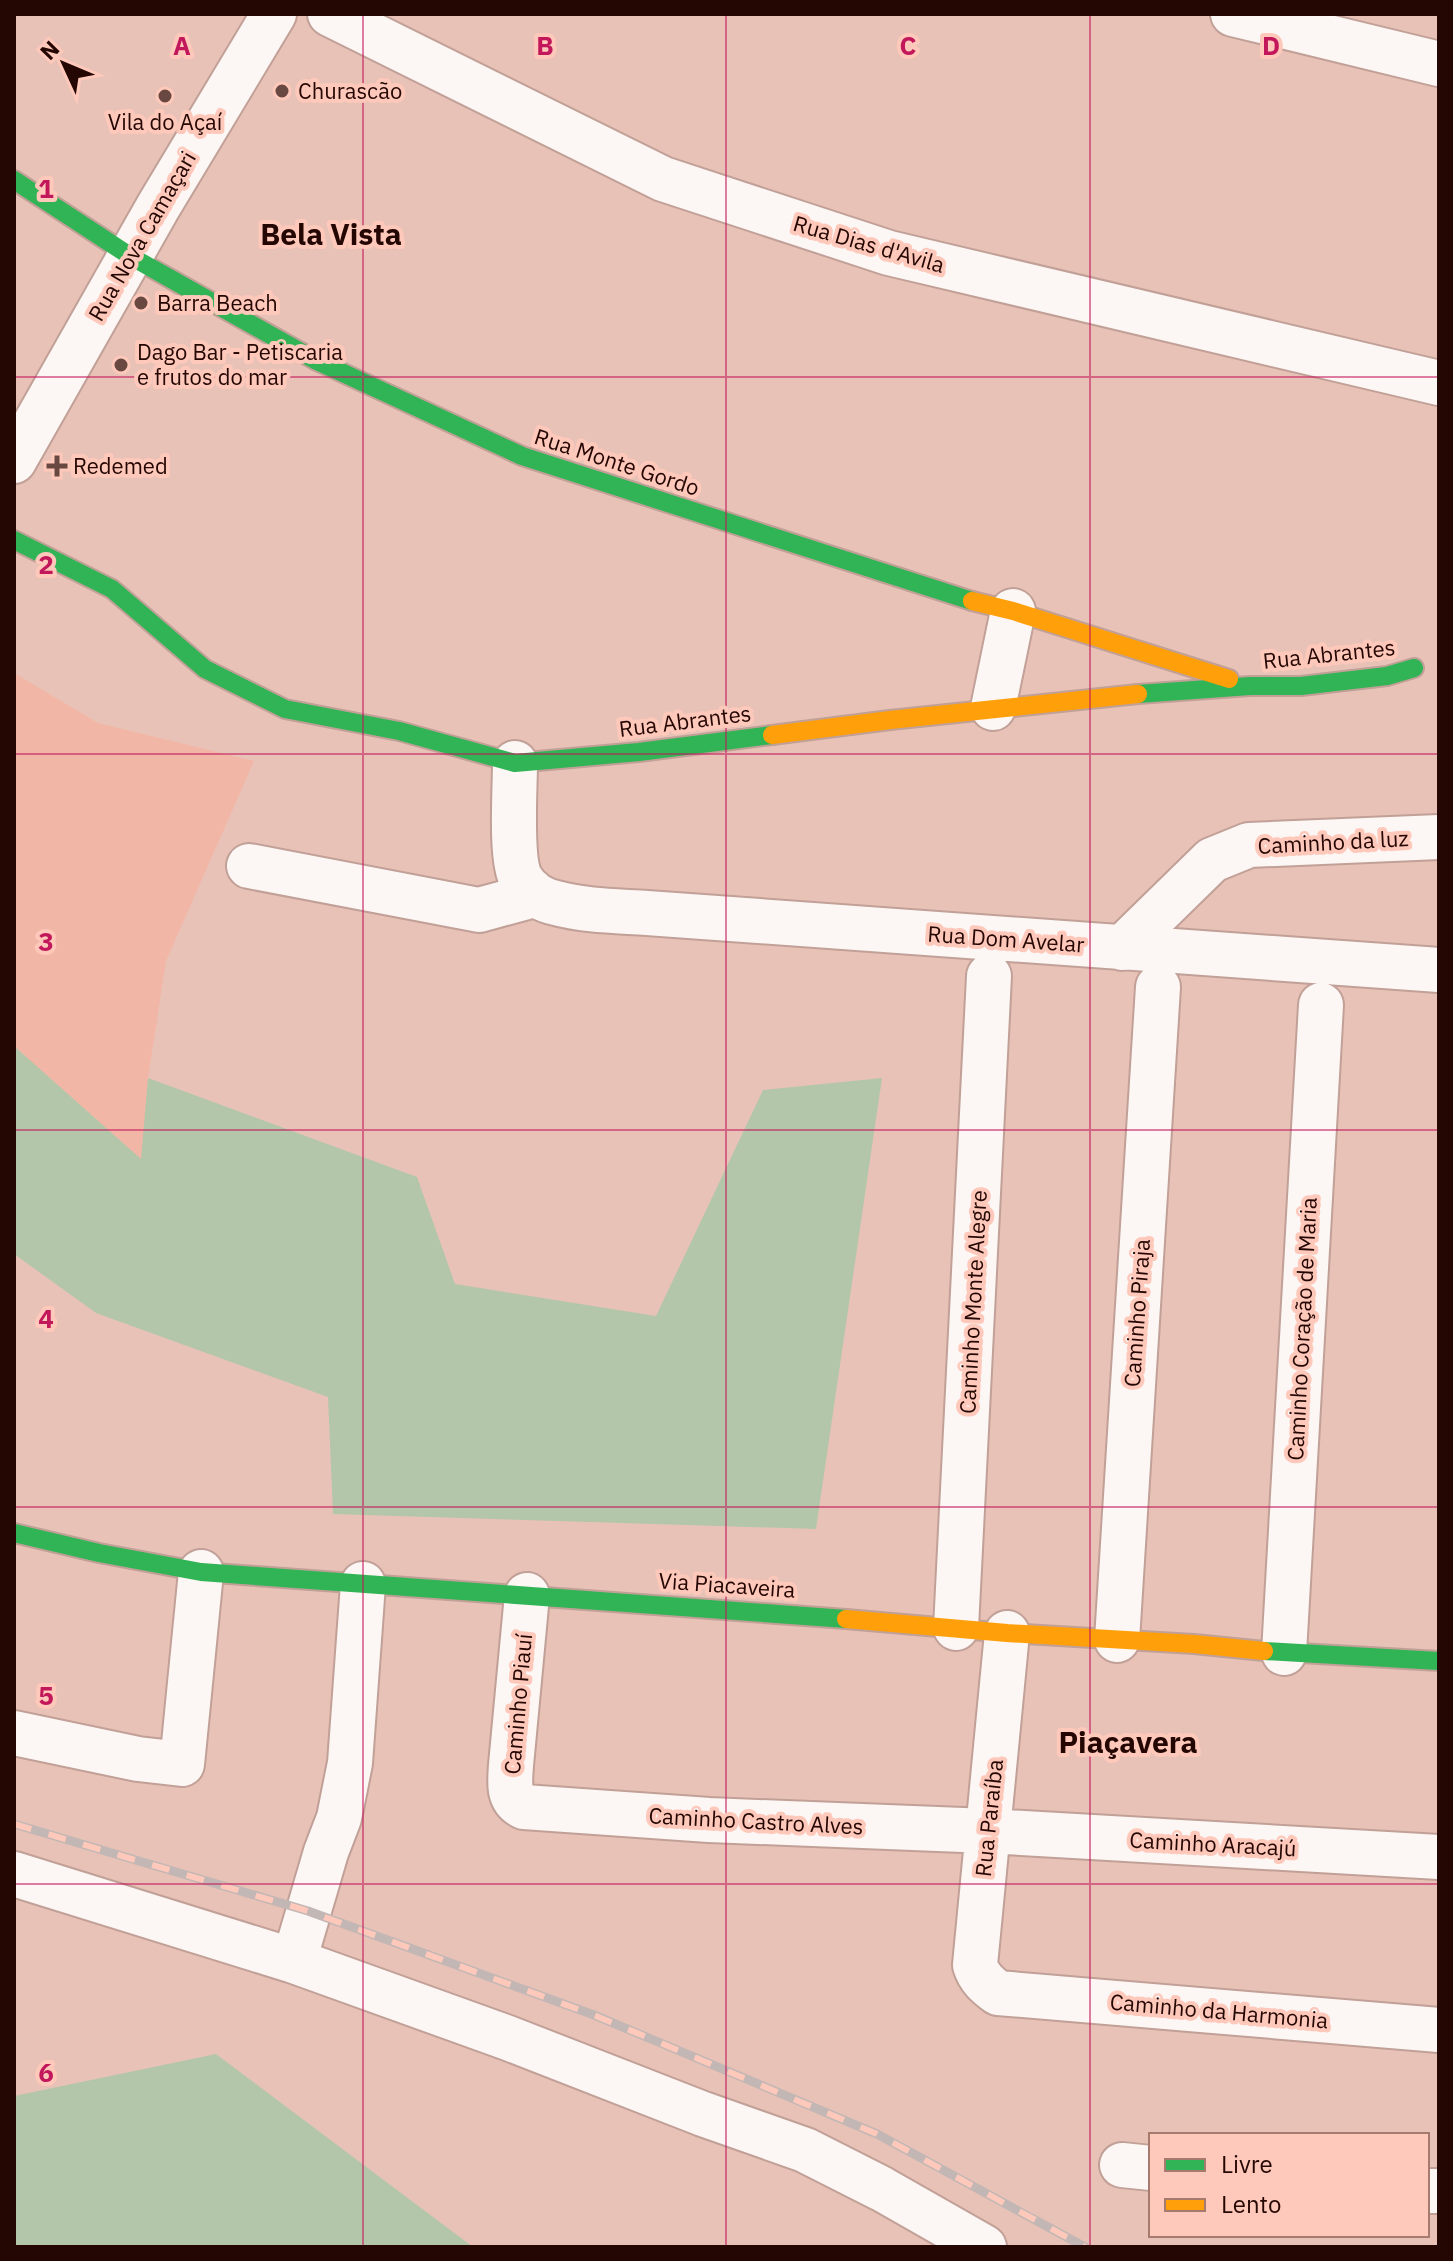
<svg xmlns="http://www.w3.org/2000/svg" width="1453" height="2261" font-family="'IBM Plex Sans',sans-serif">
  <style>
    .built { fill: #f2b6a6 }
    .green { fill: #b3c6a9 }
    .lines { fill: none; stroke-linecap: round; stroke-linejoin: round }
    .street-casing { stroke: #c1a097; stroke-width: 48 }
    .fast-casing { stroke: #c1a097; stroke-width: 22 }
    .slow-casing { stroke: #c1a097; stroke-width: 22 }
    .street { stroke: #fcf6f4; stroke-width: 44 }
    .fast { stroke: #30b455; stroke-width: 18 }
    .slow { stroke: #ff9f0a; stroke-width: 18 }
    .rail-casing { stroke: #c2b7b4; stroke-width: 9 }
    .rail { stroke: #fec8ba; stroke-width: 6; stroke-dasharray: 18; stroke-linecap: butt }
    .grid { fill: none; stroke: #c2185b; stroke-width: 2; stroke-opacity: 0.55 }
    .poi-dot { fill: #694841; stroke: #fec8ba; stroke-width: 3 }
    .labels { text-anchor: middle; stroke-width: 8; stroke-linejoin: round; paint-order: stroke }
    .poi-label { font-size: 22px; fill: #240602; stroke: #fec8ba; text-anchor: start }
    .street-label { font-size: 22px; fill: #240602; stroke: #fec8ba }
    .district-label { font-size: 30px; font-weight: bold; fill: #240602; stroke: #fec8ba }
    .grid-label { font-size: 26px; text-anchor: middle; font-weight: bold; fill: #c2185b; stroke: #fec8ba; stroke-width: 8; stroke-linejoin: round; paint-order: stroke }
  </style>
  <rect width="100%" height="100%" fill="#e9c2b7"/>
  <path class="built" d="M 14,673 L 98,723 L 254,761 L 166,961 L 148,1078 L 142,1160 L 14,1046 Z"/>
  <path class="green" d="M 14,1046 L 141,1159 L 148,1078 L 417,1177 L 455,1284 L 656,1316 L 763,1090 L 882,1078 L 816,1529 L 333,1514 L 328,1397 L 96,1313 L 14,1254 Z
    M 216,2054 L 473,2247 L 14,2247 L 14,2096 Z"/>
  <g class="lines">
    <defs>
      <path id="street" d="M 330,14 L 663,179 L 889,253 L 1439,383
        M 1233,14 L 1439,64
        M 14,461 L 158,207 L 274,14
        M 993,708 L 1013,611
        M 515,763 C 515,789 510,859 521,879 C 529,892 542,900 556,903 C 585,911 617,911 647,913 L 1439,970
        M 249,866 L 479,910 L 534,895
        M 1122,948 L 1212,860 L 1249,845 L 1439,837
        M 527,1595 L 511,1765 C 510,1782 507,1799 524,1807 L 709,1820 L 988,1831 L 1439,1857
        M 956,1628 L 989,976
        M 1007,1633 L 975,1965 C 979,1978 987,1985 998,1993 L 1439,2030
        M 1117,1640 L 1158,987
        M 1284,1653 L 1321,1005
        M 14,1733 L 138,1759 L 182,1764 L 201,1572
        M 14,1874 L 294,1961 L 508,2038 L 703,2114 L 805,2150 L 882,2189 L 984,2247
        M 294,1961 L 326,1852 L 339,1818 L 350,1763 L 363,1584
        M 1122,2165 L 1151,2168
        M 1427,2191 L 1439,2191"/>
      <path id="fast" d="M 14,180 L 130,256 L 315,360 L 522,456 L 972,601
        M 14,540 L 112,589 L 205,669 L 285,709 L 399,731 L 515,763 L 639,752 L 772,735
        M 1138,694 L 1250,686 L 1301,686 L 1387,676 L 1414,668
        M 14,1533 L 99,1553 L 201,1572 L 846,1619
        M 1264,1651 L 1439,1661"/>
      <path id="slow" d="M 972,601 L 1013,611 L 1229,679
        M 772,735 L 890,720 L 1138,694
        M 846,1619 L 1007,1633 L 1194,1644 L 1264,1651"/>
    </defs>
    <use href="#street" class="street-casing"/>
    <use href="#fast" class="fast-casing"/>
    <use href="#slow" class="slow-casing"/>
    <use href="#street" class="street"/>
    <use href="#fast" class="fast"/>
    <use href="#slow" class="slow"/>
    <defs>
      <path id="rail" d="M 14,1824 L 308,1911 L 594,2015 L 877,2134 L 1085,2247"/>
    </defs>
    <use href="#rail" class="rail-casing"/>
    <use href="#rail" class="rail"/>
  </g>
  <path class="grid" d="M 363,14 L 363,2247M 726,14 L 726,2247M 1090,14 L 1090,2247M 14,377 L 1439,377M 14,754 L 1439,754M 14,1130 L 1439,1130M 14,1507 L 1439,1507M 14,1884 L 1439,1884"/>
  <g class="poi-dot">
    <circle cx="282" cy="91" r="8"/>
    <circle cx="165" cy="96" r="8"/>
    <circle cx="141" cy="303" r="8"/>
    <circle cx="121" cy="365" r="8"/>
    <path d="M53 454h8v8h8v8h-8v8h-8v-8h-8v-8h8z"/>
  </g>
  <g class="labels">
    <g class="poi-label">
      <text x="298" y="99">Churascão</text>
      <text x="165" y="130" text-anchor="middle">Vila do Açaí</text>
      <text x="157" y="311">Barra Beach</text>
      <text x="137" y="360">Dago Bar - Petiscaria<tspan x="137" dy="25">e frutos do mar</tspan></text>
      <text x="73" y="474">Redemed</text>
    </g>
    <g class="street-label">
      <text transform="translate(142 236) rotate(-60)" y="8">Rua Nova Camaçari</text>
      <text transform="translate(869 244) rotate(16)" y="8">Rua Dias d'Avila</text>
      <text transform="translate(617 462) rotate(18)" y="8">Rua Monte Gordo</text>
      <text transform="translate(1329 654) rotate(-6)" y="8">Rua Abrantes</text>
      <text transform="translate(685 721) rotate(-7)" y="8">Rua Abrantes</text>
      <text transform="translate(1333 842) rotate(-3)" y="8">Caminho da luz</text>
      <text transform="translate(1006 939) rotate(4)" y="8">Rua Dom Avelar</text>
      <text transform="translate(973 1302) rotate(-87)" y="8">Caminho Monte Alegre</text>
      <text transform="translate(1137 1313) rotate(-86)" y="8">Caminho Piraja</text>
      <text transform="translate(1302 1329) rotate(-87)" y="8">Caminho Coração de Maria</text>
      <text transform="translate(727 1585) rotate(4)" y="8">Via Piacaveira</text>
      <text transform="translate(518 1704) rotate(-85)" y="8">Caminho Piauí</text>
      <text transform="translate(989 1818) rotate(-84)" y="8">Rua Paraíba</text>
      <text transform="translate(756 1821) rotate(3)" y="8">Caminho Castro Alves</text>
      <text transform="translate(1213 1844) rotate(3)" y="8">Caminho Aracajú</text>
      <text transform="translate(1219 2011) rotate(5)" y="8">Caminho da Harmonia</text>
    </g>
    <g class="district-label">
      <text x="331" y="245">Bela Vista</text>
      <text x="1128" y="1753">Piaçavera</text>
    </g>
  </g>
  <g class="grid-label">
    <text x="182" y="55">A</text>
    <text x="545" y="55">B</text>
    <text x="908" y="55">C</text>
    <text x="1271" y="55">D</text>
    <text x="46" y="198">1</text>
    <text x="46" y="574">2</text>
    <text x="46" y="951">3</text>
    <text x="46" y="1328">4</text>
    <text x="46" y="1705">5</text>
    <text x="46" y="2082">6</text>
  </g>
  <rect width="1453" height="2261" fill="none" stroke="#240602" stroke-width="32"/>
  <rect x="1149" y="2133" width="280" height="104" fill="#fec8ba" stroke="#a77a70" stroke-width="2"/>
  <rect x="1165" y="2159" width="40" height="12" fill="#30b455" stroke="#a77a70" stroke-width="2"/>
  <text x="1221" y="2173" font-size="24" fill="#240602">Livre</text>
  <rect x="1165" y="2199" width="40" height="12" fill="#ff9f0a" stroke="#a77a70" stroke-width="2"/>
  <text x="1221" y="2213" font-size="24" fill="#240602">Lento</text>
  <g transform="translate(64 64) rotate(314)" stroke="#fec8ba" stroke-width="6" paint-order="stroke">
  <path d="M0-6L14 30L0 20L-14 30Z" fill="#240602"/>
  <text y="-12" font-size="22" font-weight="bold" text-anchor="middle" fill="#240602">N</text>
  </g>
</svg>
